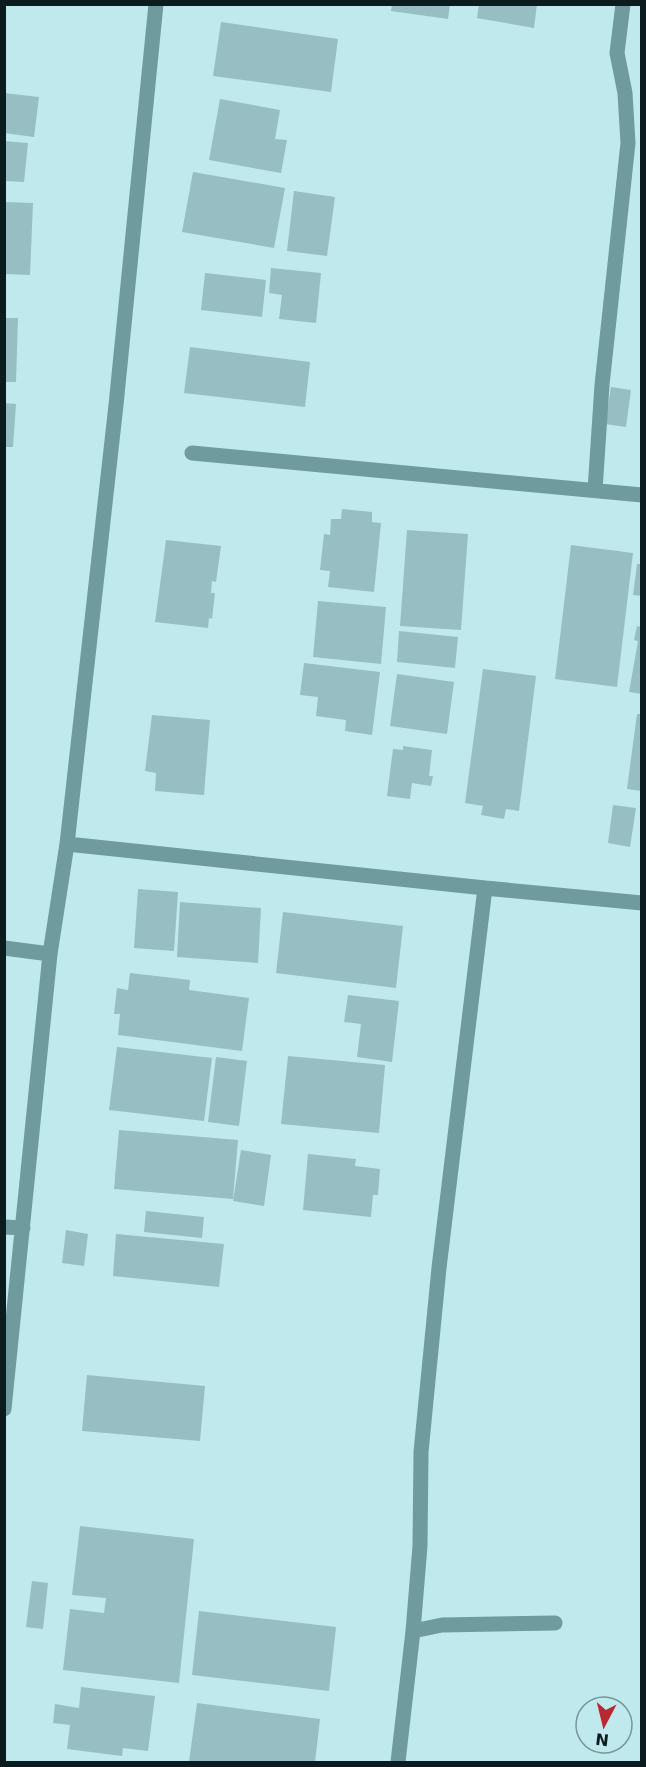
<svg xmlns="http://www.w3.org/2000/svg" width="646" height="1767" font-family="'DejaVu Sans',sans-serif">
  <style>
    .building { fill: #97bfc3 }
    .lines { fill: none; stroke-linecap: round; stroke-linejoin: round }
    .minor { stroke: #6f9a9e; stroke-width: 15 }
  </style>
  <rect width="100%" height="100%" fill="#bfe9ec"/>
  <path class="building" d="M 392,4 L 450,4 L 448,19 L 391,11 Z
    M 479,4 L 537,4 L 534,28 L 477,18 Z
    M 221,22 L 338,39 L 331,92 L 213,76 Z
    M 4,93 L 39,97 L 34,137 L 4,133 Z
    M 220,99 L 280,110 L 275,139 L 287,140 L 281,173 L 209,160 Z
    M 4,141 L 28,143 L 24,182 L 4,181 Z
    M 193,172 L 285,188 L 274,248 L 182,232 Z
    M 294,191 L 335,197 L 327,256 L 287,251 Z
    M 4,202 L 33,203 L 30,275 L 4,274 Z
    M 271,268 L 321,273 L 316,323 L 279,319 L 282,295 L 269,293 Z
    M 205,273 L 266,280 L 262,317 L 201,310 Z
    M 4,318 L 18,318 L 16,382 L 4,382 Z
    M 190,347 L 310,362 L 305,407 L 184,393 Z
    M 611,387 L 631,390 L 626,427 L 605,424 Z
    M 4,403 L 16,404 L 13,447 L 4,447 Z
    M 342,509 L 372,512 L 372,522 L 381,523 L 374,592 L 328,587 L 330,571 L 320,570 L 324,534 L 330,535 L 331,519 L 341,519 Z
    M 407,530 L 468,534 L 461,630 L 400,626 Z
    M 166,540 L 221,546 L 216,582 L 212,581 L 211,593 L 215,593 L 212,619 L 209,618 L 208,628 L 155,622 Z
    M 571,545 L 633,553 L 617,687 L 555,679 Z
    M 637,564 L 642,564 L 642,596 L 633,595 Z
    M 318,601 L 386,607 L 381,664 L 313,657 Z
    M 637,626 L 642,627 L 642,694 L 629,692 L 638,641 L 634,640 Z
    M 399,631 L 458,637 L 455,668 L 397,662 Z
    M 304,663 L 380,672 L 372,735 L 345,731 L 346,720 L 316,716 L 318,697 L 300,695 Z
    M 483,669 L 536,676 L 519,811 L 506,809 L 504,819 L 481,815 L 483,806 L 465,803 Z
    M 397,674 L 454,682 L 447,734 L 390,726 Z
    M 637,714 L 642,714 L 642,791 L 627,789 Z
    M 152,715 L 210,720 L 204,795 L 155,791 L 156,773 L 145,771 Z
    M 403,746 L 432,750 L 429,776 L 433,776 L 431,786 L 412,783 L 410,799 L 387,796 L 393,749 L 403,750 Z
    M 613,805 L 636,808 L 630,847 L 608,843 Z
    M 138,889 L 178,892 L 174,951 L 134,948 Z
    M 180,902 L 261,908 L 258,963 L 177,957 Z
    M 283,912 L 403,926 L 396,988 L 276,973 Z
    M 130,973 L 190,980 L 189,990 L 249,998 L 242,1051 L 118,1035 L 120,1014 L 114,1014 L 117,988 L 128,990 Z
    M 348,995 L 399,1001 L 392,1062 L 357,1057 L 361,1024 L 344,1022 Z
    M 117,1047 L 212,1058 L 204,1121 L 109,1110 Z
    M 288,1056 L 385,1065 L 379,1133 L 281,1124 Z
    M 216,1057 L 247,1061 L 239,1126 L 208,1122 Z
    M 119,1130 L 238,1140 L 233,1199 L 114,1189 Z
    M 241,1150 L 271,1155 L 264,1206 L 233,1201 Z
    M 308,1154 L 356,1159 L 355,1166 L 380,1169 L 378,1195 L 373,1195 L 371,1217 L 303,1210 Z
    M 146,1211 L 204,1217 L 202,1238 L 144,1232 Z
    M 66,1230 L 88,1234 L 84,1266 L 62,1263 Z
    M 116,1234 L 224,1244 L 219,1287 L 113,1276 Z
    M 87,1375 L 205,1386 L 200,1441 L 82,1431 Z
    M 80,1526 L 194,1539 L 179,1683 L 63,1670 L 70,1609 L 104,1613 L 106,1598 L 72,1595 Z
    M 32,1581 L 48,1583 L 43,1629 L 26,1627 Z
    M 199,1611 L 336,1627 L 329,1691 L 192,1675 Z
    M 81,1687 L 155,1696 L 148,1751 L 123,1748 L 122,1756 L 67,1749 L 70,1725 L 53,1723 L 55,1704 L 79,1708 Z
    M 197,1703 L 320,1719 L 315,1762 L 189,1762 Z"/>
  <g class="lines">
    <path class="minor" d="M 192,453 L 642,495
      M 595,490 L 602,385 L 628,143 L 625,93 L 617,53 L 623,4
      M 67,844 L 485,888 L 642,903
      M 4,948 L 50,954
      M 4,1227 L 23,1228
      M 4,1409 L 50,954 L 67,844 L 116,405 L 156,4
      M 413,1631 L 442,1625 L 555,1623
      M 398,1762 L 413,1631 L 420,1546 L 421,1452 L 439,1268 L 485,888"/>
  </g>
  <rect width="646" height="1767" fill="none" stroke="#0c1c1e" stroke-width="12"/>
  <g transform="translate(604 1725) rotate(187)"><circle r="28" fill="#bfe9ec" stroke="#77979a" stroke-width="1.5"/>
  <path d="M0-4.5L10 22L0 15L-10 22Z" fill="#b82830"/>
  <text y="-9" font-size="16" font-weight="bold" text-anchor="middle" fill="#0c1c1e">N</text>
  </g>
</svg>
